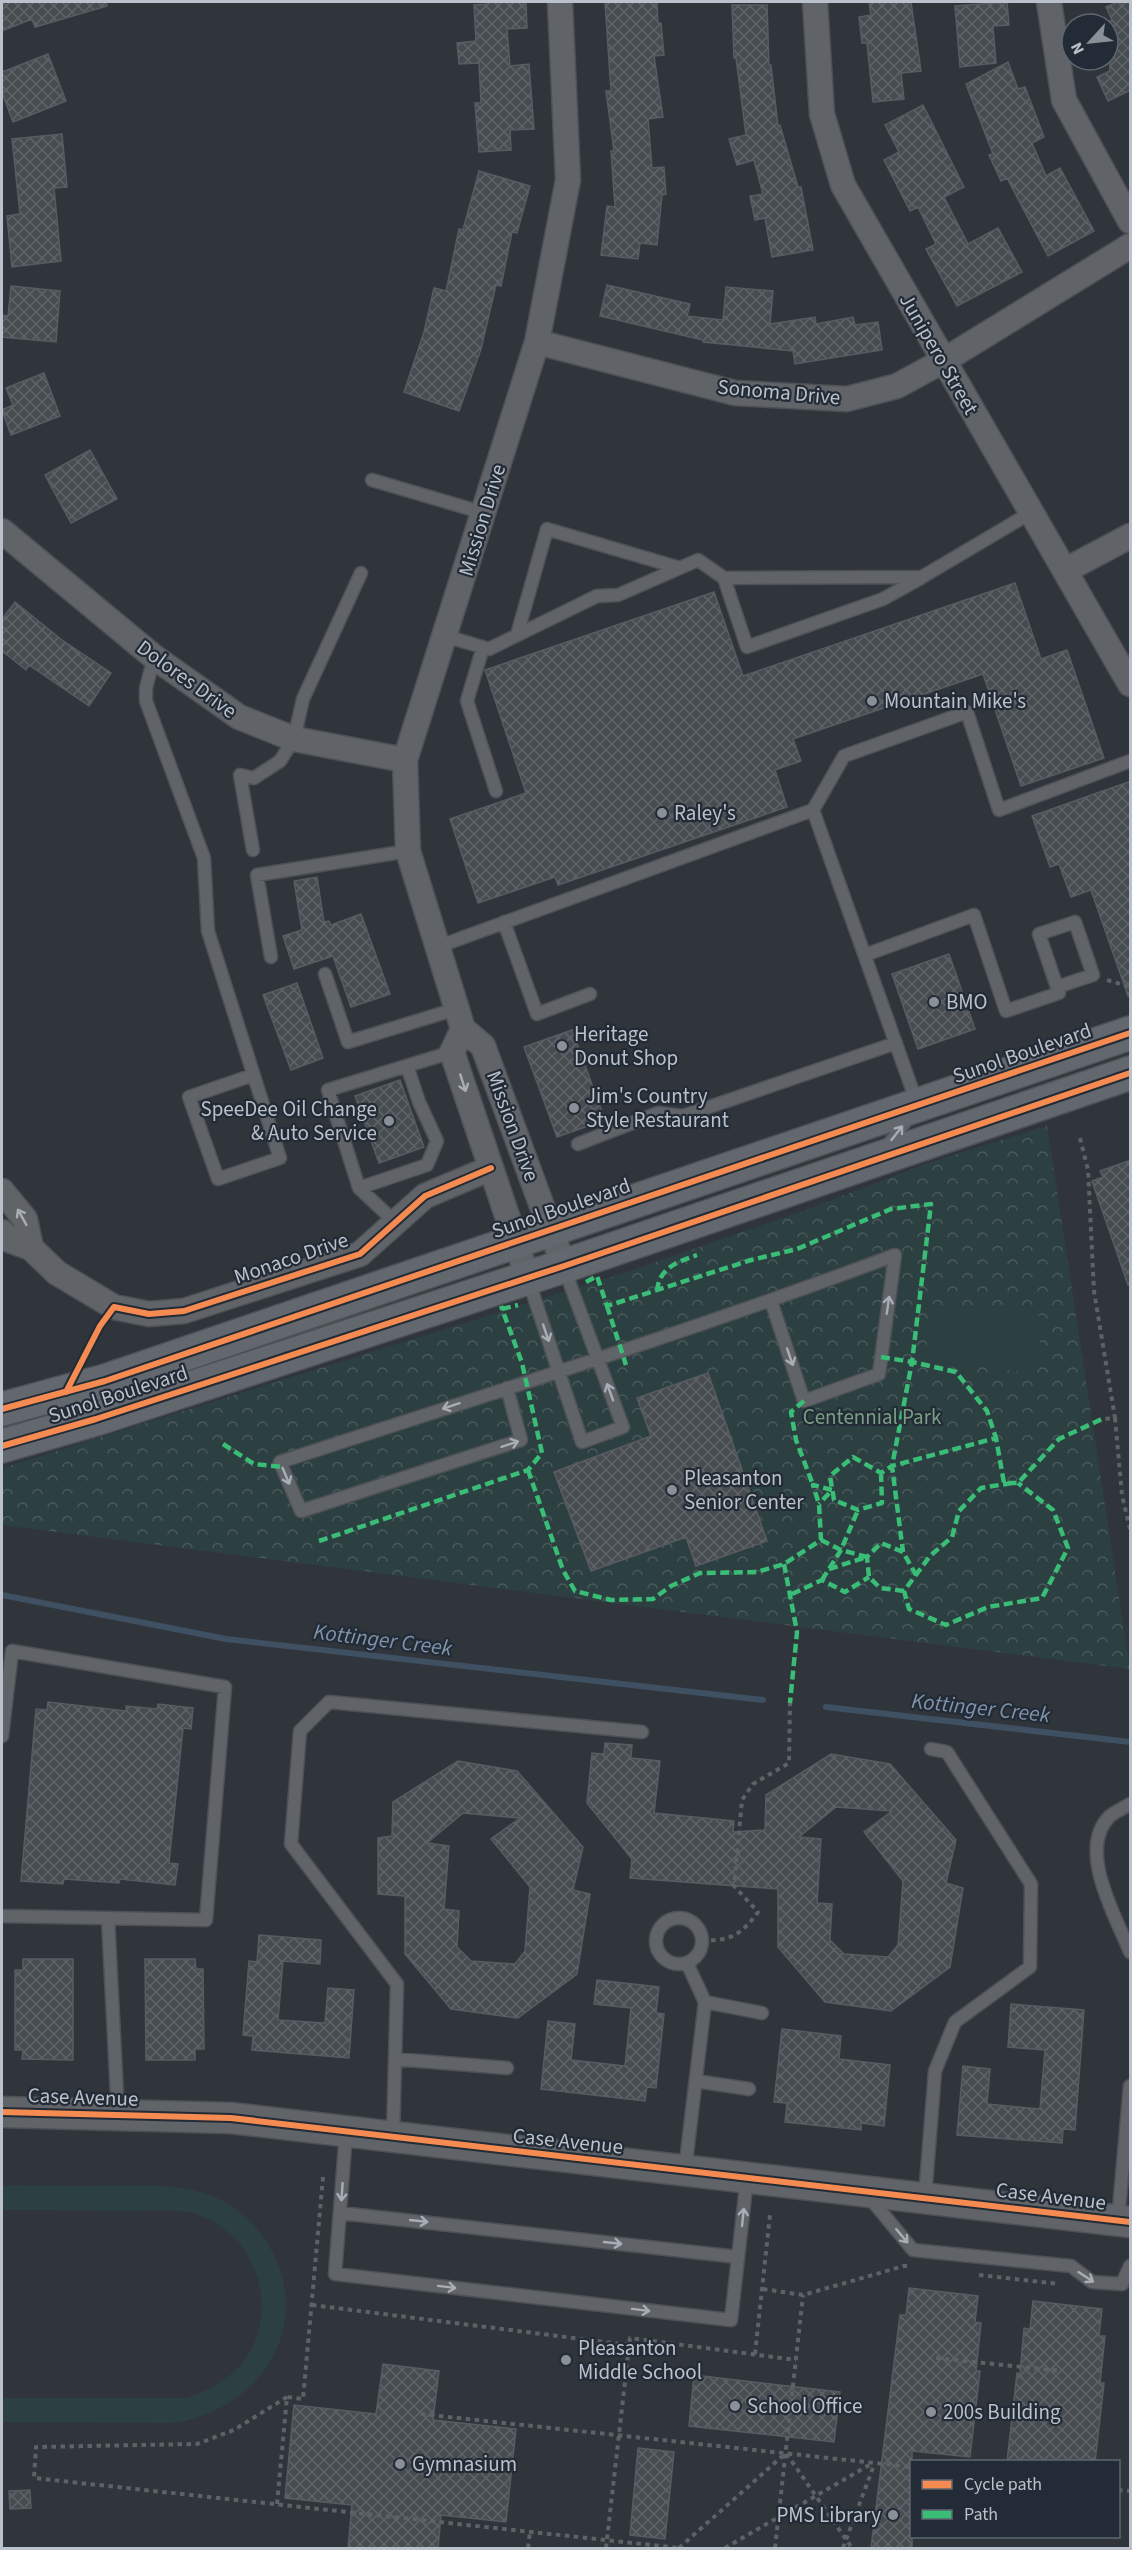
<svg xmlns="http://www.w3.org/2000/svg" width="1132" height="2550" font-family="'Source Sans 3',sans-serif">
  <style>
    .park { fill: url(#park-crowns) }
    .garden { fill: #2d4041 }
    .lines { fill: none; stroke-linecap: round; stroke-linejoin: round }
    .stream { stroke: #3f5063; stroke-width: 6 }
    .building { fill: url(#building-cross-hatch); stroke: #585c62; stroke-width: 1.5; fill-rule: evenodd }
    .service-casing { stroke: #4d5156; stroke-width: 15 }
    .minor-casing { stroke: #4d5156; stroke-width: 27 }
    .tertiary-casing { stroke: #4d5156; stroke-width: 33 }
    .secondary-casing { stroke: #4d5156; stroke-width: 36 }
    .path { stroke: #5d6266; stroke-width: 4; stroke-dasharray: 4.5 4.5; stroke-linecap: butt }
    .service { stroke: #606368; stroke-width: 12 }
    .minor { stroke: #606368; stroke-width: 24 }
    .tertiary { stroke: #606368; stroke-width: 30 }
    .secondary { stroke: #63676e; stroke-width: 33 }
    .quiet { stroke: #3abd76; stroke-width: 4.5; stroke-dasharray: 9 4.5; stroke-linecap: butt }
    .cycleway-casing { stroke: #222b36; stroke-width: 10 }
    .cycleway { stroke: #f68b52; stroke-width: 6 }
    .oneway { stroke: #a9aeb6 }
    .poi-dot { fill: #8a9098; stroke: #222b36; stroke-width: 2 }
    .labels { text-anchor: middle; stroke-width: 4.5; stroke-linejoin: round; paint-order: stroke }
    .street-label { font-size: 21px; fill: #bbc1ca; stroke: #222b36 }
    .poi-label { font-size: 21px; fill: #bbc1ca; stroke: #222b36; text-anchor: start }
    .park-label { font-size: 21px; fill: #7b9e82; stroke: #222b36 }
    .water-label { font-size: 22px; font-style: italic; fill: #7f93aa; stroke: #222b36 }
  </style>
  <defs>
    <pattern id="park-crowns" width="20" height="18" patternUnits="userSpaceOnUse" patternTransform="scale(1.5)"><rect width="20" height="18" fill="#2d4041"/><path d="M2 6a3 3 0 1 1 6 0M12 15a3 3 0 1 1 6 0" fill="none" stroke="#4a5a5b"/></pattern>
    <pattern id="building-cross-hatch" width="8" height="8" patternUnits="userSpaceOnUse" patternTransform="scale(1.5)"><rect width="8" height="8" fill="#474c51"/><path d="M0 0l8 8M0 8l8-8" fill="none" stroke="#606469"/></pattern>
  </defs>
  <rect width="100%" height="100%" fill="#2f353b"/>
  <path class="park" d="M 1047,1126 L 1130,1669 L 2,1525 L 2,1468 L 624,1273 L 806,1210 L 928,1163 Z"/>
  <path class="garden" d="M 932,1304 L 1043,1316 L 1036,1374 L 925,1359 Z
    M 2,2185 C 35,2186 68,2186 101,2186 C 144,2186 191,2181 230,2205 C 249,2217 264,2235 274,2255 C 312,2335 254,2412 172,2423 L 2,2422 L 2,2398 L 186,2398 C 220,2388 251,2365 259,2329 C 270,2281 246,2231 198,2215 C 175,2208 149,2211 125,2211 C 84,2210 43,2210 2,2210 Z"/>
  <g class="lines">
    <path class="stream" d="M 2,1595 L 226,1639 L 763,1700
      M 826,1707 L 1130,1742"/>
  </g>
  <path class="building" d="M 2,2 L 106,2 L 107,6 L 35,27 L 32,19 L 2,31 Z
    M 487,2 L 526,2 L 527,28 L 507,29 L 510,66 L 529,64 L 534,129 L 510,130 L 511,150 L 479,152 L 475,103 L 481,103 L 479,63 L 459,64 L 457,43 L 476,41 L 474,5 L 488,4 Z
    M 605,2 L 657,2 L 658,23 L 661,23 L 664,55 L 654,56 L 663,117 L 648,119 L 652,168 L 664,167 L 666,194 L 662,195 L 657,245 L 640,243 L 638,259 L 601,255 L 607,206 L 615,207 L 611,151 L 614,151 L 606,91 L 611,91 Z
    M 869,2 L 911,2 L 921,71 L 901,73 L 904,99 L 873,102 L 867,43 L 862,43 L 859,17 L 871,15 Z
    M 1007,2 L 1009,25 L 993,26 L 996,63 L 960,67 L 955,6 Z
    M 1118,2 L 1131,2 L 1131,90 L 1108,101 L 1097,77 L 1110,71 L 1108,22 L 1112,20 L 1106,7 Z
    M 732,5 L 767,5 L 769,65 L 771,65 L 778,126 L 780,125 L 798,187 L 801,187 L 813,250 L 772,257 L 765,218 L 755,220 L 750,196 L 763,194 L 754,160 L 737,165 L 729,139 L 746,135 L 736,58 L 734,58 Z
    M 48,54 L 66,101 L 13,122 L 2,92 L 2,72 Z
    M 1008,62 L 1018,89 L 1025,87 L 1044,137 L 1032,143 L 1046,176 L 1060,168 L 1094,231 L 1048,256 L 1007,178 L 1001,181 L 989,155 L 993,154 L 966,84 Z
    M 923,105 L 964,187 L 944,197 L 968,244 L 998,228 L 1022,272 L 957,306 L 926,249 L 936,244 L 918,207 L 910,211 L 884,160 L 899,152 L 885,125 Z
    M 62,134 L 67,187 L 54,188 L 61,261 L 12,267 L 7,216 L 20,214 L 12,139 Z
    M 479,171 L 530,186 L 517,233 L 512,232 L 501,286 L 496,285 L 481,349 L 459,411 L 404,392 L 424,332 L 434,288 L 446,291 L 459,229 L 463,230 Z
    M 607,285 L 690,304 L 687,316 L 723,320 L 726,287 L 773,291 L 770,324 L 815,317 L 816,324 L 853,317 L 855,325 L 878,322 L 882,350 L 795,364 L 793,351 L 703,342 L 703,340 L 600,316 Z
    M 11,286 L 60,291 L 56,342 L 2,337 L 2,315 L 8,316 Z
    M 44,373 L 60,416 L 11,435 L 2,410 L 13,405 L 6,388 Z
    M 90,450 L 117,499 L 71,523 L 45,475 Z
    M 1015,583 L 1041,659 L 1067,650 L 1104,758 L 1021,786 L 983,674 L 793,739 L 801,761 L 775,770 L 787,807 L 558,885 L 555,877 L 478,903 L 450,819 L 526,793 L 485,670 L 714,592 L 743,676 Z
    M 15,602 L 62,640 L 111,673 L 89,706 L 29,665 L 26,670 L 2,651 L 2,619 Z
    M 1131,781 L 1131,996 L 1128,996 L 1091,890 L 1071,897 L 1059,864 L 1050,867 L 1032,816 Z
    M 317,877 L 324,922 L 329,921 L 331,925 L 361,914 L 390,994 L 351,1007 L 333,956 L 294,969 L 283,936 L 302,930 L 294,881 Z
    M 949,954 L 975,1029 L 918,1049 L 892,974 Z
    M 297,983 L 323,1058 L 291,1070 L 263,995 Z
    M 572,1030 L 605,1120 L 557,1137 L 524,1047 Z
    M 400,1080 L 424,1147 L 379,1163 L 355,1096 Z
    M 1131,1160 L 1131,1285 L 1128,1285 L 1092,1181 L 1103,1177 L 1100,1171 Z
    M 708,1373 L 767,1541 L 696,1566 L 686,1537 L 591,1571 L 554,1472 L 651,1436 L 637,1398 Z
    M 48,1702 L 126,1711 L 126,1706 L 157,1709 L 158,1704 L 193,1708 L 191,1729 L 183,1728 L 169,1863 L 178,1864 L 175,1885 L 120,1879 L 119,1883 L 64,1879 L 63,1884 L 21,1881 L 36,1709 L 47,1710 Z
    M 605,1743 L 632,1745 L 631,1758 L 660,1761 L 654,1813 L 734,1821 L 733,1832 L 765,1830 L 766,1795 L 831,1754 L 890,1764 L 956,1840 L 946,1883 L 963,1888 L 950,1967 L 891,2011 L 825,2002 L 778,1947 L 778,1889 L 630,1878 L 632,1859 L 587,1803 L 592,1753 L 604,1754 ZM 836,1807 L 892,1811 L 864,1832 L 903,1881 L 898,1945 L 888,1957 L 844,1954 L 830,1940 L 832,1904 L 817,1903 L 821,1839 L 799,1837 Z
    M 458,1761 L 517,1771 L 583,1847 L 573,1890 L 590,1894 L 577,1974 L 518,2018 L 451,2009 L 405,1954 L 405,1896 L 378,1894 L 378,1838 L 392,1836 L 393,1802 ZM 463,1813 L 520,1818 L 491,1839 L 530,1887 L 525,1951 L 515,1964 L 471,1961 L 457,1947 L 459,1911 L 444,1909 L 449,1846 L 427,1843 Z
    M 259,1935 L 321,1940 L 320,1964 L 283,1961 L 278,2020 L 325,2023 L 328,1988 L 354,1990 L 349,2058 L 252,2050 L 253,2036 L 243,2035 L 249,1961 L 257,1962 Z
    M 23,1959 L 73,1959 L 73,2060 L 22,2059 L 23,2050 L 15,2050 L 15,1970 L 23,1970 Z
    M 145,1959 L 195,1959 L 196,1969 L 203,1969 L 204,2049 L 195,2049 L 195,2060 L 146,2060 Z
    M 597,1980 L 659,1987 L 656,2013 L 664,2014 L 656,2088 L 647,2087 L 645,2101 L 541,2089 L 548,2021 L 575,2024 L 571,2060 L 625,2066 L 631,2008 L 594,2004 Z
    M 1011,2004 L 1084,2010 L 1075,2130 L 1063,2129 L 1062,2143 L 957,2135 L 963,2066 L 990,2069 L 987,2104 L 1040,2109 L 1045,2050 L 1008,2047 Z
    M 782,2029 L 841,2036 L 839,2059 L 890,2065 L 884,2126 L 861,2123 L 861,2130 L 785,2122 L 787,2103 L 774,2102 Z
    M 909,2288 L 978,2296 L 975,2322 L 981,2323 L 976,2371 L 980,2371 L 970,2457 L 912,2451 L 912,2548 L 871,2548 L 900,2315 L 906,2315 Z
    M 1033,2301 L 1102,2309 L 1099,2336 L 1105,2336 L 1100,2383 L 1104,2383 L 1095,2462 L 1007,2462 L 1017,2373 L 1020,2374 L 1024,2328 L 1030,2329 Z
    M 383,2364 L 439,2371 L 433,2420 L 516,2429 L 506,2522 L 441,2515 L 438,2548 L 348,2548 L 352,2505 L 285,2498 L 294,2405 L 376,2414 Z
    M 694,2375 L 840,2392 L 834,2442 L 689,2426 Z
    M 638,2448 L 674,2452 L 665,2539 L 630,2535 Z
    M 30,2490 L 31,2508 L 10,2509 L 9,2491 Z"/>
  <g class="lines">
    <defs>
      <path id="service" d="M 372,480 L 484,513
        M 724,578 L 747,647 L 883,599 L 921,578
        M 517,635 L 547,529 L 680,568
        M 445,636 L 489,649 L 597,596 L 618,595 L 698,560 L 724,578 L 922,577 L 1032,512
        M 483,647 L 467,701 L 496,791
        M 154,657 L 146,688 L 146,701 L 204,858 L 208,931 L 280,1158 L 218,1179 L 189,1097 L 253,1075
        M 813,810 L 917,1103
        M 253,850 L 240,775 L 254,778 L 280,761 L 294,739 L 303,699 L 361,573
        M 504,922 L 537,1014 L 590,994
        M 437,947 L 813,810 L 844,756 L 967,712 L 999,810 L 1130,761
        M 865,955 L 974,915 L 1006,1011 L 1059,993 L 1039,934 L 1075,922 L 1093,975 L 1057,987
        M 271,957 L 257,875 L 408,851
        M 325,974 L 348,1042 L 456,1009
        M 578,1144 L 658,1113 L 683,1116 L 896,1043
        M 885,1149 L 909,1117
        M 359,1188 L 427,1165 L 437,1141 L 419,1102 L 407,1066
        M 395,1222 L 359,1188 L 328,1090 L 452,1052
        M 528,1279 L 582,1442 L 623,1427 L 564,1268
        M 507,1388 L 521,1440 L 301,1511 L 280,1462 C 486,1395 692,1331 895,1255 L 879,1374 L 804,1401 L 771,1301
        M 2,1736 L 12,1651 L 225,1687 L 206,1920 L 2,1916
        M 1130,1804 C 1124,1808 1116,1811 1110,1816 C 1076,1849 1116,1917 1130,1952
        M 108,1918 L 118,2115
        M656 1941a23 23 0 1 1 46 0a23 23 0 1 1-46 0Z
        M 705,2002 L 762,2013
        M 395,2059 L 507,2068
        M 696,2081 L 749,2089
        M 346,2133 L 335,2274 L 731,2320 L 747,2178
        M 393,2137 L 397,1984 L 291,1844 L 300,1731 L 329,1702 L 642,1732
        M 685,2170 L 705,2002 L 687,1963
        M 869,2197 L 913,2250 L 1071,2266 L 1092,2282 L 1122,2284 L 1130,2266
        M 925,2197 L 935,2071 L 955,2022 L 1030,1967 L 1031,1884 L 947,1752 L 931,1749
        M 340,2213 L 738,2257
        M 1118,2220 L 1130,2086"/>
      <path id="minor" d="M 560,2 L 568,180 L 537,342 L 405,760 L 408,851 L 463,1029 L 483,1046 L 564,1266
        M 815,2 L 822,114 L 843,185 L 1130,684
        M 1049,2 L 1064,100 L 1130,221
        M 537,342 L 735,393 L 847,399 L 897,386 L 943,361 L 1130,246
        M 2,531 L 154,657 L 239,717 L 294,739 L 405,760
        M 1066,570 L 1130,536
        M 463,1029 L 452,1052 L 528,1278
        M 2,1191 L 25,1219 L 31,1248
        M 2,1232 L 9,1240 L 31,1248 L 57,1273 L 114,1307 L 149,1314 L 184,1311 L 360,1254 L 425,1196 L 491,1168"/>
      <path id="tertiary" d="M 2,2112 L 231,2118 L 1130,2222"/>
      <path id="secondary" d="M 2,1409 L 105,1381 L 1130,1033
        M 2,1446 L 96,1419 L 564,1266 L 1130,1073"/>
    </defs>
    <use href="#service" class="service-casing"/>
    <use href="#minor" class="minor-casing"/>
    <use href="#tertiary" class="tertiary-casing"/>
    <use href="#secondary" class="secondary-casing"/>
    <path class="path" d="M 1107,980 L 1127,986 L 1130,996
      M 1080,1138 L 1088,1170 L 1094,1291 L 1115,1418 L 1102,1419
      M 1115,1418 L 1122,1495 L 1130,1529
      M 702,1940 C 730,1942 742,1934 758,1912 L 734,1886 L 742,1800 L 753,1784 L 789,1763 L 790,1703
      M 979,2275 L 1059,2284
      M 763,2289 L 803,2295 L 904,2266 L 909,2266
      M 312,2305 L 629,2345
      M 755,2354 L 770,2215
      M 936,2358 L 1061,2371
      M 287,2397 L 234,2430 L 197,2444 L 36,2447 L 34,2478 L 679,2548
      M 421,2414 L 912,2467
      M 1118,2490 L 1130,2491
      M 277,2504 L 287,2397 L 303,2399 L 323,2177
      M 528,2548 L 530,2532
      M 606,2548 L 630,2338 L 796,2360
      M 679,2548 L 786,2453 L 852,2548
      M 725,2548 L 873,2463
      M 775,2548 L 803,2295
      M 843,2548 L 874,2465"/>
    <use href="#service" class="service"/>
    <use href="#minor" class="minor"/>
    <use href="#tertiary" class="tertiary"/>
    <use href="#secondary" class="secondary"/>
    <path class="quiet" d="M 586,1282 L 597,1276 L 607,1306 L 751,1260 L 797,1249 L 891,1209 L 931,1204 L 912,1362 L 956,1372 L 987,1411 L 996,1438
      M 657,1291 C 659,1268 677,1262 697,1255
      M 607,1306 L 626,1365
      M 502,1309 L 518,1305
      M 881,1357 L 912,1362 L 892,1466 L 903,1552
      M 804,1401 L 791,1412 L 796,1440 L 813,1485
      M 223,1444 L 254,1464 L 282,1467
      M 528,1470 L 563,1570 L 575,1591 L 611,1600 L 653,1599 L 671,1586 L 700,1573 L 757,1572 L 784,1564 L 821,1540 L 819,1504 L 813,1485 L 832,1490 L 819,1504
      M 881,1473 L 882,1503 L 858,1510 L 834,1500 L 830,1476 L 853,1457 L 881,1473 L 892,1466 L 996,1438 L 1004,1483 L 1018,1483 L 1059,1439 L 1102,1419
      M 1012,1483 L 981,1488 L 959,1511 L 952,1537 L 930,1556 L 904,1591 L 909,1609 L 946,1625 L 988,1607 L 1042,1598 L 1068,1548 L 1053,1510 L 1018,1483
      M 821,1540 L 841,1550 L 858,1510
      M 319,1541 L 528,1470 L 542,1453 L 522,1363 L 501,1306
      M 784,1564 L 797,1632 L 790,1703
      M 829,1569 L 867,1557
      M 822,1580 L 841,1550 L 867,1557
      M 904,1591 L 880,1588 L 869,1577 L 867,1557 L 881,1543 L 903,1552 L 916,1575
      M 792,1594 L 822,1580 L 845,1592 L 869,1577"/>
    <defs>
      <path id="cycleway" d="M 66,1392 L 100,1326 L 114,1307 L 149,1314 L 184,1311 L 360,1254 L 425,1196 L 491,1168
        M 2,1409 L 105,1381 L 1130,1033
        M 2,1446 L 96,1419 L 564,1266 L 1130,1073
        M 2,2112 L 231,2118 L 1130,2222"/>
    </defs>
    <use href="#cycleway" class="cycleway-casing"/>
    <use href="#cycleway" class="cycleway"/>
  </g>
  <defs><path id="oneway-shaft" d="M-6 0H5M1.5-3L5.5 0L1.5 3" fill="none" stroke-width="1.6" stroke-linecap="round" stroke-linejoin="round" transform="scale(1.5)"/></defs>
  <g class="oneway">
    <use href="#oneway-shaft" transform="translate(463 1083) rotate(72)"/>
    <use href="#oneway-shaft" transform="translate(897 1133) rotate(-52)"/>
    <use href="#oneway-shaft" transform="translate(22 1217) rotate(-119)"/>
    <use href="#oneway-shaft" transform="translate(888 1305) rotate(-82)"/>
    <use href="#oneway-shaft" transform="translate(546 1333) rotate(71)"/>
    <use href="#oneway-shaft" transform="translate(790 1357) rotate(71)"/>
    <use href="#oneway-shaft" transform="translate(610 1392) rotate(-110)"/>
    <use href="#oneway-shaft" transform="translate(451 1406) rotate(162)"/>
    <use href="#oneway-shaft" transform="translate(510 1444) rotate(-18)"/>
    <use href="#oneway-shaft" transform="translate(286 1476) rotate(67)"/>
    <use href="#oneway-shaft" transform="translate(342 2192) rotate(94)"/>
    <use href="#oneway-shaft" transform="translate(743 2217) rotate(-84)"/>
    <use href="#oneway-shaft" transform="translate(419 2221) rotate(6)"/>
    <use href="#oneway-shaft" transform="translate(902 2236) rotate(50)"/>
    <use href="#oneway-shaft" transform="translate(613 2243) rotate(6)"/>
    <use href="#oneway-shaft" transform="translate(1086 2277) rotate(33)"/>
    <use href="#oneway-shaft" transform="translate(447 2287) rotate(7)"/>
    <use href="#oneway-shaft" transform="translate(641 2310) rotate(7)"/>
  </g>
  <g class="poi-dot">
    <circle cx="872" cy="701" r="6"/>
    <circle cx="662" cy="813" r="6"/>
    <circle cx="934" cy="1002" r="6"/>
    <circle cx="562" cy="1046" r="6"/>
    <circle cx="574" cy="1108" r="6"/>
    <circle cx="389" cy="1121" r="6"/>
    <circle cx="672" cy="1490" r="6"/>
    <circle cx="566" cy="2360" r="6"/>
    <circle cx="735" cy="2406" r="6"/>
    <circle cx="931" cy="2412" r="6"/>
    <circle cx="400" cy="2464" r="6"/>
    <circle cx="893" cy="2515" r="6"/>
  </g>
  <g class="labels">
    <g class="street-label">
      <text transform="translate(939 354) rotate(60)" y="7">Junipero Street</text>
      <text transform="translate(779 392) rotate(5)" y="7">Sonoma Drive</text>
      <text transform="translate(482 520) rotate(-73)" y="7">Mission Drive</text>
      <text transform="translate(187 679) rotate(36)" y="7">Dolores Drive</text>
      <text transform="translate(1022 1053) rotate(-19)" y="7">Sunol Boulevard</text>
      <text transform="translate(513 1126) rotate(70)" y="7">Mission Drive</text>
      <text transform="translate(561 1208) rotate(-19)" y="7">Sunol Boulevard</text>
      <text transform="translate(291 1258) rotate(-19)" y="7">Monaco Drive</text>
      <text transform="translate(118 1394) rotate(-18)" y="7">Sunol Boulevard</text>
      <text transform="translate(83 2097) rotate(2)" y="7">Case Avenue</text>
      <text transform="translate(568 2141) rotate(6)" y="7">Case Avenue</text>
      <text transform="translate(1051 2196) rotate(7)" y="7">Case Avenue</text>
    </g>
    <g class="poi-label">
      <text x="884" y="708">Mountain Mike's</text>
      <text x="674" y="820">Raley's</text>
      <text x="946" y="1009">BMO</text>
      <text x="574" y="1041">Heritage<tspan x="574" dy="24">Donut Shop</tspan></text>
      <text x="586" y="1103">Jim's Country<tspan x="586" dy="24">Style Restaurant</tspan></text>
      <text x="377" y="1116" text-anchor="end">SpeeDee Oil Change<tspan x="377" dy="24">&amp; Auto Service</tspan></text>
      <text x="684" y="1485">Pleasanton<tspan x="684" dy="24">Senior Center</tspan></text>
      <text x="578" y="2355">Pleasanton<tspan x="578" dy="24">Middle School</tspan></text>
      <text x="747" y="2413">School Office</text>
      <text x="943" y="2419">200s Building</text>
      <text x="412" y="2471">Gymnasium</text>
      <text x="881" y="2522" text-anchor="end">PMS Library</text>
    </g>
    <g class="park-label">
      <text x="872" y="1424">Centennial Park</text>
    </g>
    <g class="water-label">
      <text transform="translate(383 1639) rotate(7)" y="8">Kottinger Creek</text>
      <text transform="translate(981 1707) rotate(6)" y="8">Kottinger Creek</text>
    </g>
  </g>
  <rect width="1132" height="2550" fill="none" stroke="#bbc1ca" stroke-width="6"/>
  <rect x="910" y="2460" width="210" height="78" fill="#222b36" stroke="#5f6771" stroke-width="1.5"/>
  <rect x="922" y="2480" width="30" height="9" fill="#f68b52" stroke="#5f6771" stroke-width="1.5"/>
  <text x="964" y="2490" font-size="18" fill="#bbc1ca">Cycle path</text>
  <rect x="922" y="2510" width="30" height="9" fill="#3abd76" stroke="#5f6771" stroke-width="1.5"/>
  <text x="964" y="2520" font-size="18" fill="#bbc1ca">Path</text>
  <g transform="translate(1090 42) rotate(243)"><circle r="28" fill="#222b36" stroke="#5f6771" stroke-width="1.5"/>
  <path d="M0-4.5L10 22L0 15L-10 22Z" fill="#8a9098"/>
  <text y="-9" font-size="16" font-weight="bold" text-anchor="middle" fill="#bbc1ca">N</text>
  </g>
</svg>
